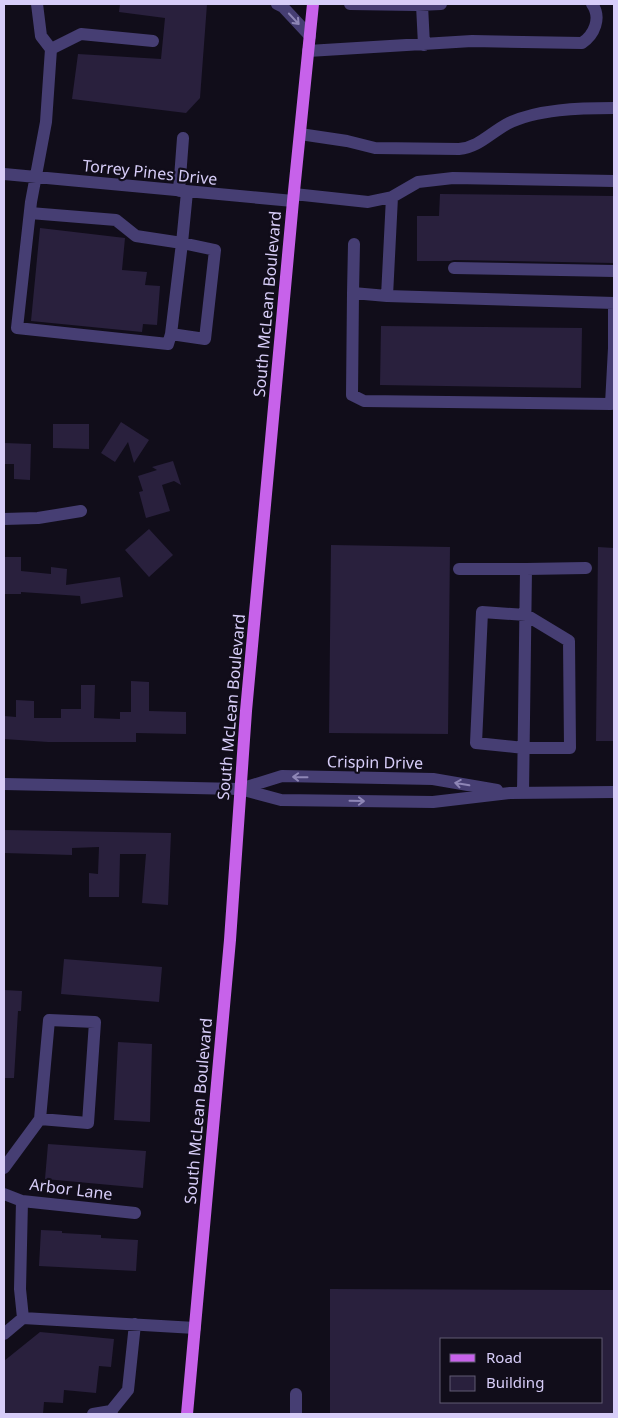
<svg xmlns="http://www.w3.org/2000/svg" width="618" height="1418" font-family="'Noto Sans',sans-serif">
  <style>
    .building { fill: #29203d; fill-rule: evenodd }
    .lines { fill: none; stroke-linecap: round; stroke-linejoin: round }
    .minor { stroke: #463e73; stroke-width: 12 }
    .major { stroke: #c762ea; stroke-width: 12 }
    .oneway { stroke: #8e86b6 }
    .labels { text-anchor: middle; stroke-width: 4.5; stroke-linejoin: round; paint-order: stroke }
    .street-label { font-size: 16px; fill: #d7cdf8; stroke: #110d1a }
  </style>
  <rect width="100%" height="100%" fill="#110d1a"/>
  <path class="building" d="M 120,4 L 207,4 L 200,98 L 186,113 L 72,99 L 78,54 L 161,59 L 165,18 L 119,12 Z
    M 440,194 L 614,196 L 614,263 L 454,260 L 450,261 L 417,261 L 417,216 L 439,216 Z
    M 40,228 L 125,238 L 122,270 L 147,272 L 145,285 L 160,286 L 157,325 L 143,324 L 142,332 L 31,321 Z
    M 381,326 L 582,328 L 581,388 L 380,385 Z
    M 121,422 L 149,440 L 134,463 L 128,442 L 115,462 L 101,453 Z
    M 53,424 L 89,424 L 89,449 L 53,448 Z
    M 4,443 L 31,444 L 30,480 L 14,479 L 14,464 L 4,464 Z
    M 173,461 L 181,485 L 174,481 L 162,485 L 170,511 L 146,518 L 139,492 L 143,491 L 138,476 L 157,470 L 152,467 Z
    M 149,529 L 173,555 L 149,577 L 125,550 Z
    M 331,545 L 450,547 L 448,734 L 329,733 Z
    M 598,547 L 614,548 L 614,741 L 596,741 Z
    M 5,557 L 21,557 L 21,571 L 51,574 L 51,567 L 67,569 L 66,585 L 120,577 L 123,597 L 81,604 L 80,596 L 21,592 L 21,594 L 4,594 Z
    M 131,681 L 149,682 L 149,711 L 186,712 L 186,734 L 136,733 L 136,742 L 48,742 L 4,739 L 4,716 L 16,717 L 16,700 L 34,701 L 34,718 L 61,718 L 61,709 L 81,709 L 81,685 L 95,685 L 94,718 L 120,719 L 120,712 L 131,712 Z
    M 4,830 L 171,833 L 168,905 L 142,903 L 146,854 L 120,854 L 119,897 L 89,897 L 89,873 L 98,874 L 99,847 L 72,848 L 72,855 L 4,853 Z
    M 64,959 L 162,967 L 159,1002 L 61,994 Z
    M 4,990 L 22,991 L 21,1011 L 18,1011 L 14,1078 L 4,1078 Z
    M 118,1042 L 152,1044 L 150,1122 L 114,1120 Z
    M 48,1144 L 146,1151 L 143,1188 L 45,1179 Z
    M 41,1230 L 62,1231 L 62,1233 L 101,1235 L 101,1238 L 138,1240 L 136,1271 L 39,1266 Z
    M 330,1289 L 614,1290 L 614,1414 L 330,1414 ZM 442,1339 L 602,1339 L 602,1402 L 442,1402 Z
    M 40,1332 L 114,1339 L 111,1367 L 99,1366 L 96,1393 L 64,1390 L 63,1403 L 44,1402 L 43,1414 L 4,1414 L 4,1361 Z"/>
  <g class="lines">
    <path class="minor" d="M 37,4 L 41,36 L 51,49 L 46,122 L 31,202 L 17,328 L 168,344 L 171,334 L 205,339 L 215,250 L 182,243 L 187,192
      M 277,4 L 283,7 L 310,36
      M 350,4 L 417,5 L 441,4
      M 422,5 L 424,45
      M 51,49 L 81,34 L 153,41
      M 308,51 L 472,41 L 582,43 C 594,35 602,18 592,4
      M 300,134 L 347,141 L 375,148 L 459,149 C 479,147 489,134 507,124 C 536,109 581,108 614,108
      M 4,174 L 293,201
      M 179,191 L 183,138
      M 294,194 L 368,202 L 392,197 L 418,182 L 453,178 L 614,181
      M 30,213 L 116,220 L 136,236 L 182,243 L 171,334
      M 354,244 L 353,293 L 387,296 L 392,197
      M 454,268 L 614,271
      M 353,293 L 352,395 L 364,401 L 611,404 L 614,348 L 614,303 L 387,296
      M 4,519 L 38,518 L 81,511
      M 459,569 L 526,569
      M 482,612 L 526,615 L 569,641 L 570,748 L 524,748 L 476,743 Z
      M 4,784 L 240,789 L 281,800 L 433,802 L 510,793 L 614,792
      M 240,789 L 282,776 L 433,779 L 497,790
      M 523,793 L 526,569 L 586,568
      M 4,1168 L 40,1119 L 49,1020 L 95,1022 L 88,1123 L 40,1119
      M 4,1194 L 22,1201 L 135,1213
      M 22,1201 L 20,1289 L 23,1318
      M 4,1334 L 23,1318 L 195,1328
      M 93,1414 L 111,1411
      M 112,1414 L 111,1411 L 128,1390 L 135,1324
      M 296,1414 L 296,1394"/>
    <path class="major" d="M 187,1414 L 230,940 L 246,711 L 293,201 L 313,4"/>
  </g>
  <defs><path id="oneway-shaft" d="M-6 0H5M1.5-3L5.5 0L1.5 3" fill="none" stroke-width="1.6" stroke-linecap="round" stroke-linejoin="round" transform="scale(1.25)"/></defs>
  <g class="oneway">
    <use href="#oneway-shaft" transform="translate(294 19) rotate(47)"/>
    <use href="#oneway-shaft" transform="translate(300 777) rotate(-179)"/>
    <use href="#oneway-shaft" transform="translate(462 784) rotate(-170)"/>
    <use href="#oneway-shaft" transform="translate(357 801) rotate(1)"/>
  </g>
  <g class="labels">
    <g class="street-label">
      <text transform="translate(150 172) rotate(6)" y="6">Torrey Pines Drive</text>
      <text transform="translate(267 304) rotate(-85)" y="6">South McLean Boulevard</text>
      <text transform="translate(231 707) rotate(-85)" y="6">South McLean Boulevard</text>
      <text transform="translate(375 762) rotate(1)" y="6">Crispin Drive</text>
      <text transform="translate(198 1111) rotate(-85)" y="6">South McLean Boulevard</text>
      <text transform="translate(71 1189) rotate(7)" y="6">Arbor Lane</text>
    </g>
  </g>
  <rect width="618" height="1418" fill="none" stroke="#d7cdf8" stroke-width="10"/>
  <rect x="440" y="1338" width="162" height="65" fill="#110d1a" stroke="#605a73"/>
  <rect x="450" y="1354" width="25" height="8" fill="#c762ea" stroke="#605a73"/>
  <text x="486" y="1363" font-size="15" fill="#d7cdf8">Road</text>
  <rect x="450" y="1376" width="25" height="15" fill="#29203d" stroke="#605a73"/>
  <text x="486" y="1388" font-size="15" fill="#d7cdf8">Building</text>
</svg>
